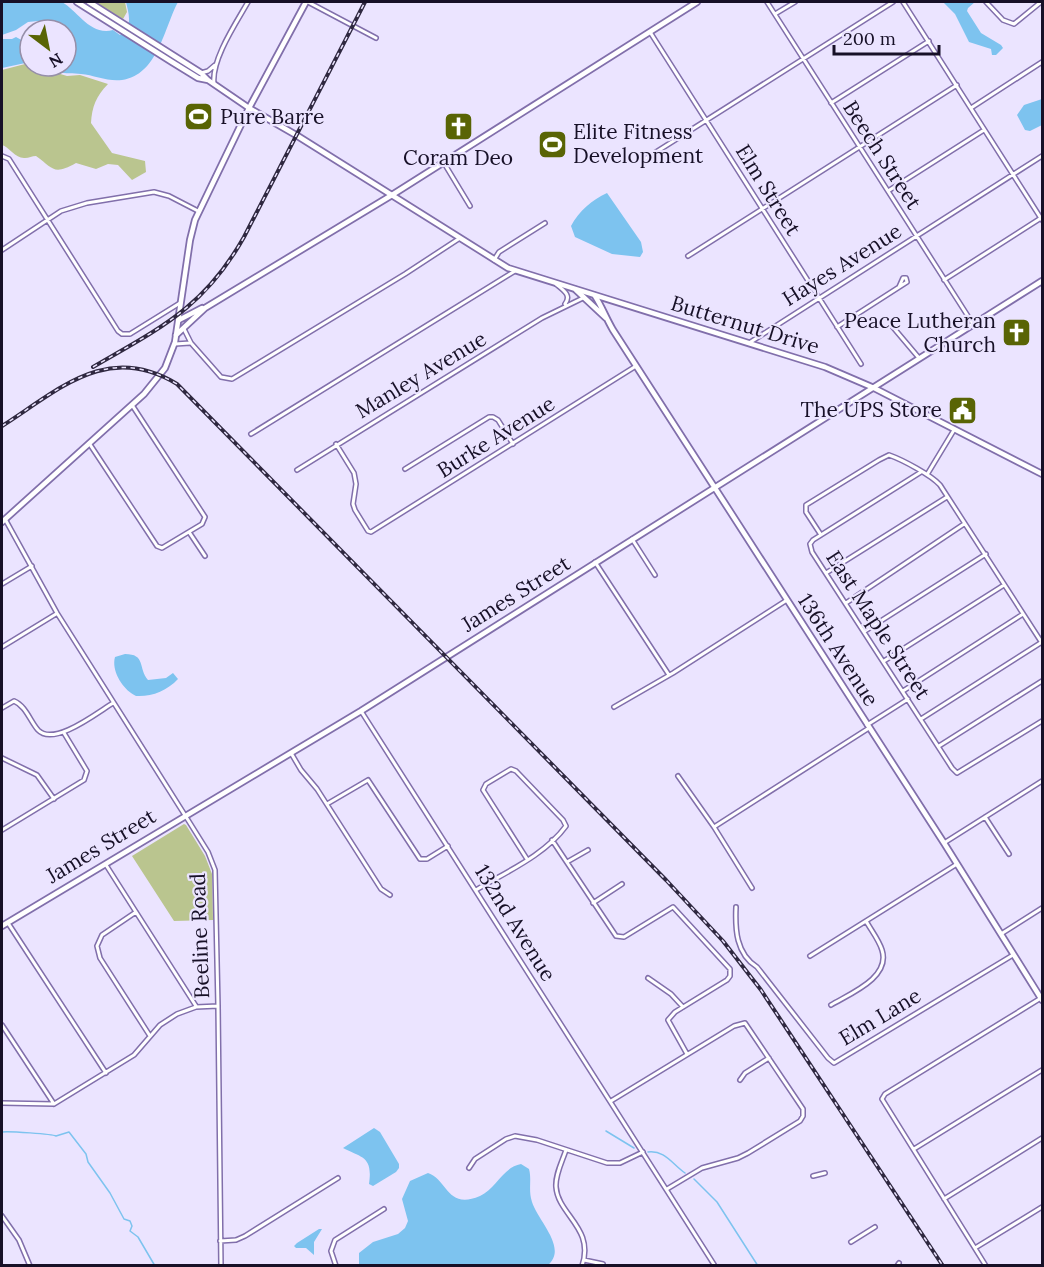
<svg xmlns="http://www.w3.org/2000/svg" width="1044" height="1267" font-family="Lora,serif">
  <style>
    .green { fill: #bac58f }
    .water { fill: #7dc3ef }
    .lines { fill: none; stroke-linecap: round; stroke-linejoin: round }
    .stream { stroke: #7dc3ef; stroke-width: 1.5 }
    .minor-casing { stroke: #816fab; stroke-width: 6 }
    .tertiary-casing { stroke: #816fab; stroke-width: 8 }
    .secondary-casing { stroke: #816fab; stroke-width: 8 }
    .minor { stroke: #fff; stroke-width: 3 }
    .tertiary { stroke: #fff; stroke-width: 4.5 }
    .secondary { stroke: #fff; stroke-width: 4.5 }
    .rail-casing { stroke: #2f2840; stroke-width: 4 }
    .rail { stroke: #ebe4ff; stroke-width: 1.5; stroke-dasharray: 4.5; stroke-linecap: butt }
    .labels { text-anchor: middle; stroke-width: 4.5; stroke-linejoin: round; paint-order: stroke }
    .poi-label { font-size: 21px; fill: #171027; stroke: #ebe4ff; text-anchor: start }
    .street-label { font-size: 21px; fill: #171027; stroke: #ebe4ff }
  </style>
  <rect width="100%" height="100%" fill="#ebe4ff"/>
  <path class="green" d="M 94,2 L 125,2 L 127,12 L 123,19 Z
    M 25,64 L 48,66 L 55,69 L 57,73 L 67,76 L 80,75 L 108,84 C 96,96 92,107 91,123 L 112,153 L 145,161 L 146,172 L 132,180 L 118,165 L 108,164 L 96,169 L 76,163 C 53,176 53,168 36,156 C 32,156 29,158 25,158 C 16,159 9,147 2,145 L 2,70 Z
    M 184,824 L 186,825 L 205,856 L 212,874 L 213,920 L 174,921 L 132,856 Z"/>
  <path class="water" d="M 2,2 L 62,2 C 78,11 90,36 113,30 L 120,35 C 133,26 129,15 126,2 L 178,2 C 164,28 158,75 122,80 C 108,82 94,75 81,74 C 73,73 66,74 58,72 L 56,67 L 54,66 L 66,66 L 66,30 L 54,30 L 57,27 L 55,23 L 38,21 L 28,22 L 16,30 L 2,35 Z
    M 943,2 L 962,3 L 975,2 L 968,8 L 967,11 L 981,33 L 1001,45 L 1003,48 L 996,55 L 992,55 L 991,49 L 969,42 L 955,14 Z
    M 16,37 L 25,42 L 30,41 L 30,62 L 2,68 L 2,39 L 12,39 Z
    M 1042,99 L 1042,125 L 1030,131 L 1025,130 L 1017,115 L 1024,105 Z
    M 607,193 L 641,242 L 643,252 L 640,257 L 612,254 L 575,237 L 571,226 C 579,211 592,200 607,193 Z
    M 125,654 C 146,654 138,668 148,680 L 166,678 L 173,673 L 178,679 C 167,691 151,697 136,696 C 123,690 111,671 115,657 Z
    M 374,1128 L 380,1132 L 399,1164 L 399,1168 L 396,1172 L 373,1186 L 369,1184 C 373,1156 362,1158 343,1148 Z
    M 521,1164 L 529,1169 C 532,1180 528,1190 532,1202 C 538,1221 568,1248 548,1265 L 359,1265 L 359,1253 L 373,1242 L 398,1234 L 405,1228 L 408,1221 L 402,1199 L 410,1181 L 428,1173 C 448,1180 447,1210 480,1196 C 496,1189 503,1167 521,1164 Z
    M 319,1229 L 322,1229 L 314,1242 L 314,1255 L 306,1248 L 296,1248 L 294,1246 L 297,1243 Z"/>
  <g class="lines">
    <path class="stream" d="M 606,1131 L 634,1148
      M 2,1132 C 9,1131 52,1134 56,1136 L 69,1132 L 86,1154 L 88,1162 L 110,1193 L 124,1219 L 130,1221 L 132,1226 L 130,1231 L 138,1237 L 155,1266
      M 648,1152 C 665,1150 672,1164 685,1173
      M 694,1179 L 717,1202 L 758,1266"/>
    <defs>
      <path id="minor" d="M 308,2 L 376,38
        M 767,2 L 973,324
        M 903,2 L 1042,220
        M 986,2 L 1003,20 L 1014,24 L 1041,2
        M 775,14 L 795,2
        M 650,32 L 861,364
        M 201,73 L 208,71 L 215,65
        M 214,84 C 211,60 236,23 248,2
        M 831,103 L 929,41
        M 971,108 L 1042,62
        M 2,156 L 9,159 L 118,331 L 122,334 L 130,334 L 180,303
        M 645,159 L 893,2
        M 444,163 L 470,206
        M 888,191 L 984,130
        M 2,250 L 61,211 L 87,203 L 154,192 L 169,196 L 198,211
        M 688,256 L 957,85
        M 494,260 L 499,252 L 545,223
        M 944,280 L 1041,218
        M 556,284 C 563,290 572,295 565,304
        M 892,326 L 919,358
        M 837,327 L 907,282 L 906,278 L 903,278 L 899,287
        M 184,329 L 191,343 L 221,377 L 232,379 L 405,274 L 460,238
        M 749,343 L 1042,156
        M 175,344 L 190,343
        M 251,434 L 515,271
        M 89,443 L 157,546 L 162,548 L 202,524 L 205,517 L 132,405
        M 336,444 L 354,473 L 356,484 L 353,504 L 355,510 L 368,531 L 371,532 L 636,366
        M 405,469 L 489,417 L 493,417 L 498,420 L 513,444
        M 297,470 L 542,318 L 583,298
        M 921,472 L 813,540 L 810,544 L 812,552 L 952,768 L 957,773 L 1042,721
        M 928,473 L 954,430
        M 5,519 L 57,613 L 188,820 L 208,852 L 215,870 L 218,1006 L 221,1266
        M 189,532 L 205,556
        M 821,535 L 806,512 L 806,505 L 879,460 L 889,455 C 903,460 931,475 940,485 L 1042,643
        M 632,539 L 655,575
        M 595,562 L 669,675
        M 826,573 L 947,497
        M 2,584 L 32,566
        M 846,603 L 964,524
        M 865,631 L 986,554
        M 2,647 L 56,614
        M 884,661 L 1004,585
        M 903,691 L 1023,614
        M 614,707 L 673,673 L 787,600
        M 2,708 L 14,701 C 26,706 30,721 38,730 C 54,747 98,712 113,703
        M 361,711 L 715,1266
        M 921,719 L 1042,642
        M 867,725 L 908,699
        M 939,746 L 1042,681
        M 291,753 L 301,770 L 317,789 L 381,889 L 390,895
        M 2,758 L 37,775 L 54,799
        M 678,776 L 714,827 L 752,888
        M 327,804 L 368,780 L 420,859 L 427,859 L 448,846
        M 985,817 L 1009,854
        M 714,827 L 869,728
        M 2,830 L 84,780 L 87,771 L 64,733
        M 552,840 L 616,936 L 624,937 L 673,907 L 730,969 L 730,976 L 727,980 L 675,1012 L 668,1020 L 687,1054
        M 944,843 L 1042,781
        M 567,862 L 588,850
        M 106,865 L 196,1006
        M 476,890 C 506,872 545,855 566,826 L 563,820 L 516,771 L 511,769 L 486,784 L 483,790 L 527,859
        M 593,903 L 622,884
        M 736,907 C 735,929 736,954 757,967 L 828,1058 L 834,1063 L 1013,955
        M 136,912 L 102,935 L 97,946 L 100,958 L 150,1036
        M 8,923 L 106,1073
        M 1001,934 L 1042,908
        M 810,956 L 957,864
        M 648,978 L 671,994 L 683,1007
        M 831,1005 C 849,994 891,978 882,950 C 879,940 871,930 866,921
        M 2,1025 L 54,1104
        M 740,1080 L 745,1073 L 769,1058
        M 611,1101 L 734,1026 L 745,1023 L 803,1109 L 803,1116 L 800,1121 L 748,1153 L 738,1158 L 702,1168 L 667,1189
        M 2,1103 L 54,1104 L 134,1055 L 160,1025 L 177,1014 L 196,1007 L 218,1006
        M 914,1149 L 1042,1070
        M 566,1150 C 562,1162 555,1175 556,1187 C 558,1215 595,1228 582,1266
        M 469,1168 L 475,1159 L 506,1139 L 515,1136 L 537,1140 L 607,1163 L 620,1163 L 643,1152
        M 813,1176 L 825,1173
        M 944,1199 L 1042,1138
        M 2,1216 L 19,1240 L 30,1266
        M 220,1241 L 236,1240 L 245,1236 L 338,1178
        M 851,1242 L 875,1227
        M 975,1248 L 1042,1207
        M 584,1260 L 603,1264
        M 336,1266 L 331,1251 L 335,1240 L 384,1209
        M 897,1266 L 899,1263
        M 986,1266 L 882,1099 L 885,1094 L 1041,998"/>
      <path id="tertiary" d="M 249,108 L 306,2
        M 576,290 L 606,318
        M 595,296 C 602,307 606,318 613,330 L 944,843 L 1042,1000
        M 179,320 L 202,308
        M 176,335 L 205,308 L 392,195 L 697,2
        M 2,926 L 361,711 L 1042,281"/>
      <path id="secondary" d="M 77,2 L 172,62 L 198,78 L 208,80
        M 89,2 L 201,73 L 208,80 L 249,108 L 296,135 L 508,268 L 825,367 L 874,388 L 1042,474
        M 2,522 L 144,394 L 165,368 L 175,342 L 190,240 L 195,220 L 249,108"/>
    </defs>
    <use href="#minor" class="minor-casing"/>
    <use href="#tertiary" class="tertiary-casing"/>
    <use href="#secondary" class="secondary-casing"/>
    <use href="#minor" class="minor"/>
    <use href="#tertiary" class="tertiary"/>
    <use href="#secondary" class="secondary"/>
    <defs>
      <path id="rail" d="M 93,367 C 160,328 204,308 244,237 L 365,2
        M 2,426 C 60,389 107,342 177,384 L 666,880 L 723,941 L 761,990 L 943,1266"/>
    </defs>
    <use href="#rail" class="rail-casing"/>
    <use href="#rail" class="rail"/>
  </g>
  <defs>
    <symbol id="stadium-square" viewBox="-11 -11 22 22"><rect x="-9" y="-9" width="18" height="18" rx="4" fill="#596405" stroke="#ebe4ff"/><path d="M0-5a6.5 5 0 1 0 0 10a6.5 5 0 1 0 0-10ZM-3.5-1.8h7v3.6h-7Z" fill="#fff"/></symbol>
    <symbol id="church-square" viewBox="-11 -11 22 22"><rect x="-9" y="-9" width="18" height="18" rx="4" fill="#596405" stroke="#ebe4ff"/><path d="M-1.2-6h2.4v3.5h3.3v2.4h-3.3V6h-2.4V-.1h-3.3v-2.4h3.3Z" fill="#fff"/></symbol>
    <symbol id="civic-square" viewBox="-11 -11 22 22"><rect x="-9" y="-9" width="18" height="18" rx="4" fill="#596405" stroke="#ebe4ff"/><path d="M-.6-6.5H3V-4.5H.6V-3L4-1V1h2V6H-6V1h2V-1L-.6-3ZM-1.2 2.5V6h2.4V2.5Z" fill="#fff"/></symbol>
  </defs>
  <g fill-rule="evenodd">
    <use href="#stadium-square" x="182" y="100" width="33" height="33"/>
    <use href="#church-square" x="442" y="110" width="33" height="33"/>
    <use href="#stadium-square" x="536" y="128" width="33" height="33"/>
    <use href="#church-square" x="1000" y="316" width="33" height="33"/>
    <use href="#civic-square" x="946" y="394" width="33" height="33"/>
  </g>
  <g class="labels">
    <g class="poi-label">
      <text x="220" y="124">Pure Barre</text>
      <text x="573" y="139">Elite Fitness<tspan x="573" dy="24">Development</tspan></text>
      <text x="458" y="165" text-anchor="middle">Coram Deo</text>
      <text x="996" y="328" text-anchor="end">Peace Lutheran<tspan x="996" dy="24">Church</tspan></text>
      <text x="942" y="417" text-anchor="end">The UPS Store</text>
    </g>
    <g class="street-label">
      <text transform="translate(882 155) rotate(57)" y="7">Beech Street</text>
      <text transform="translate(768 190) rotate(58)" y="7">Elm Street</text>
      <text transform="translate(842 265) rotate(-32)" y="7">Hayes Avenue</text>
      <text transform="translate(745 325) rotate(17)" y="7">Butternut Drive</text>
      <text transform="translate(421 375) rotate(-31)" y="7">Manley Avenue</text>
      <text transform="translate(496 437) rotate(-32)" y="7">Burke Avenue</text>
      <text transform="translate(516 594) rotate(-32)" y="7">James Street</text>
      <text transform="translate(878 625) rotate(57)" y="7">East Maple Street</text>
      <text transform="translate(838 650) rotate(57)" y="7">136th Avenue</text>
      <text transform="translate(101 846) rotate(-31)" y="7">James Street</text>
      <text transform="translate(515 923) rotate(58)" y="7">132nd Avenue</text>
      <text transform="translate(200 936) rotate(-92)" y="7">Beeline Road</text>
      <text transform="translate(880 1017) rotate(-31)" y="7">Elm Lane</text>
    </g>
  </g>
  <rect width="1044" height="1267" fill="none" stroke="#171027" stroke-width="6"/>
  <g transform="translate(48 48) rotate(148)"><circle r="28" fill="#ebe4ff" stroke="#968fa9" stroke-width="1.5"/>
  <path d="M0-4.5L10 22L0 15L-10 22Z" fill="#596405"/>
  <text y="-9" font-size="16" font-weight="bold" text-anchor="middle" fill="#171027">N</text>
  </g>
  <path d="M834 45v9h105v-9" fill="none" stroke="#171027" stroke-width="3"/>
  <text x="843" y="45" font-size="18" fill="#171027" stroke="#ebe4ff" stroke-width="4.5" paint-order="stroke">200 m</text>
</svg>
